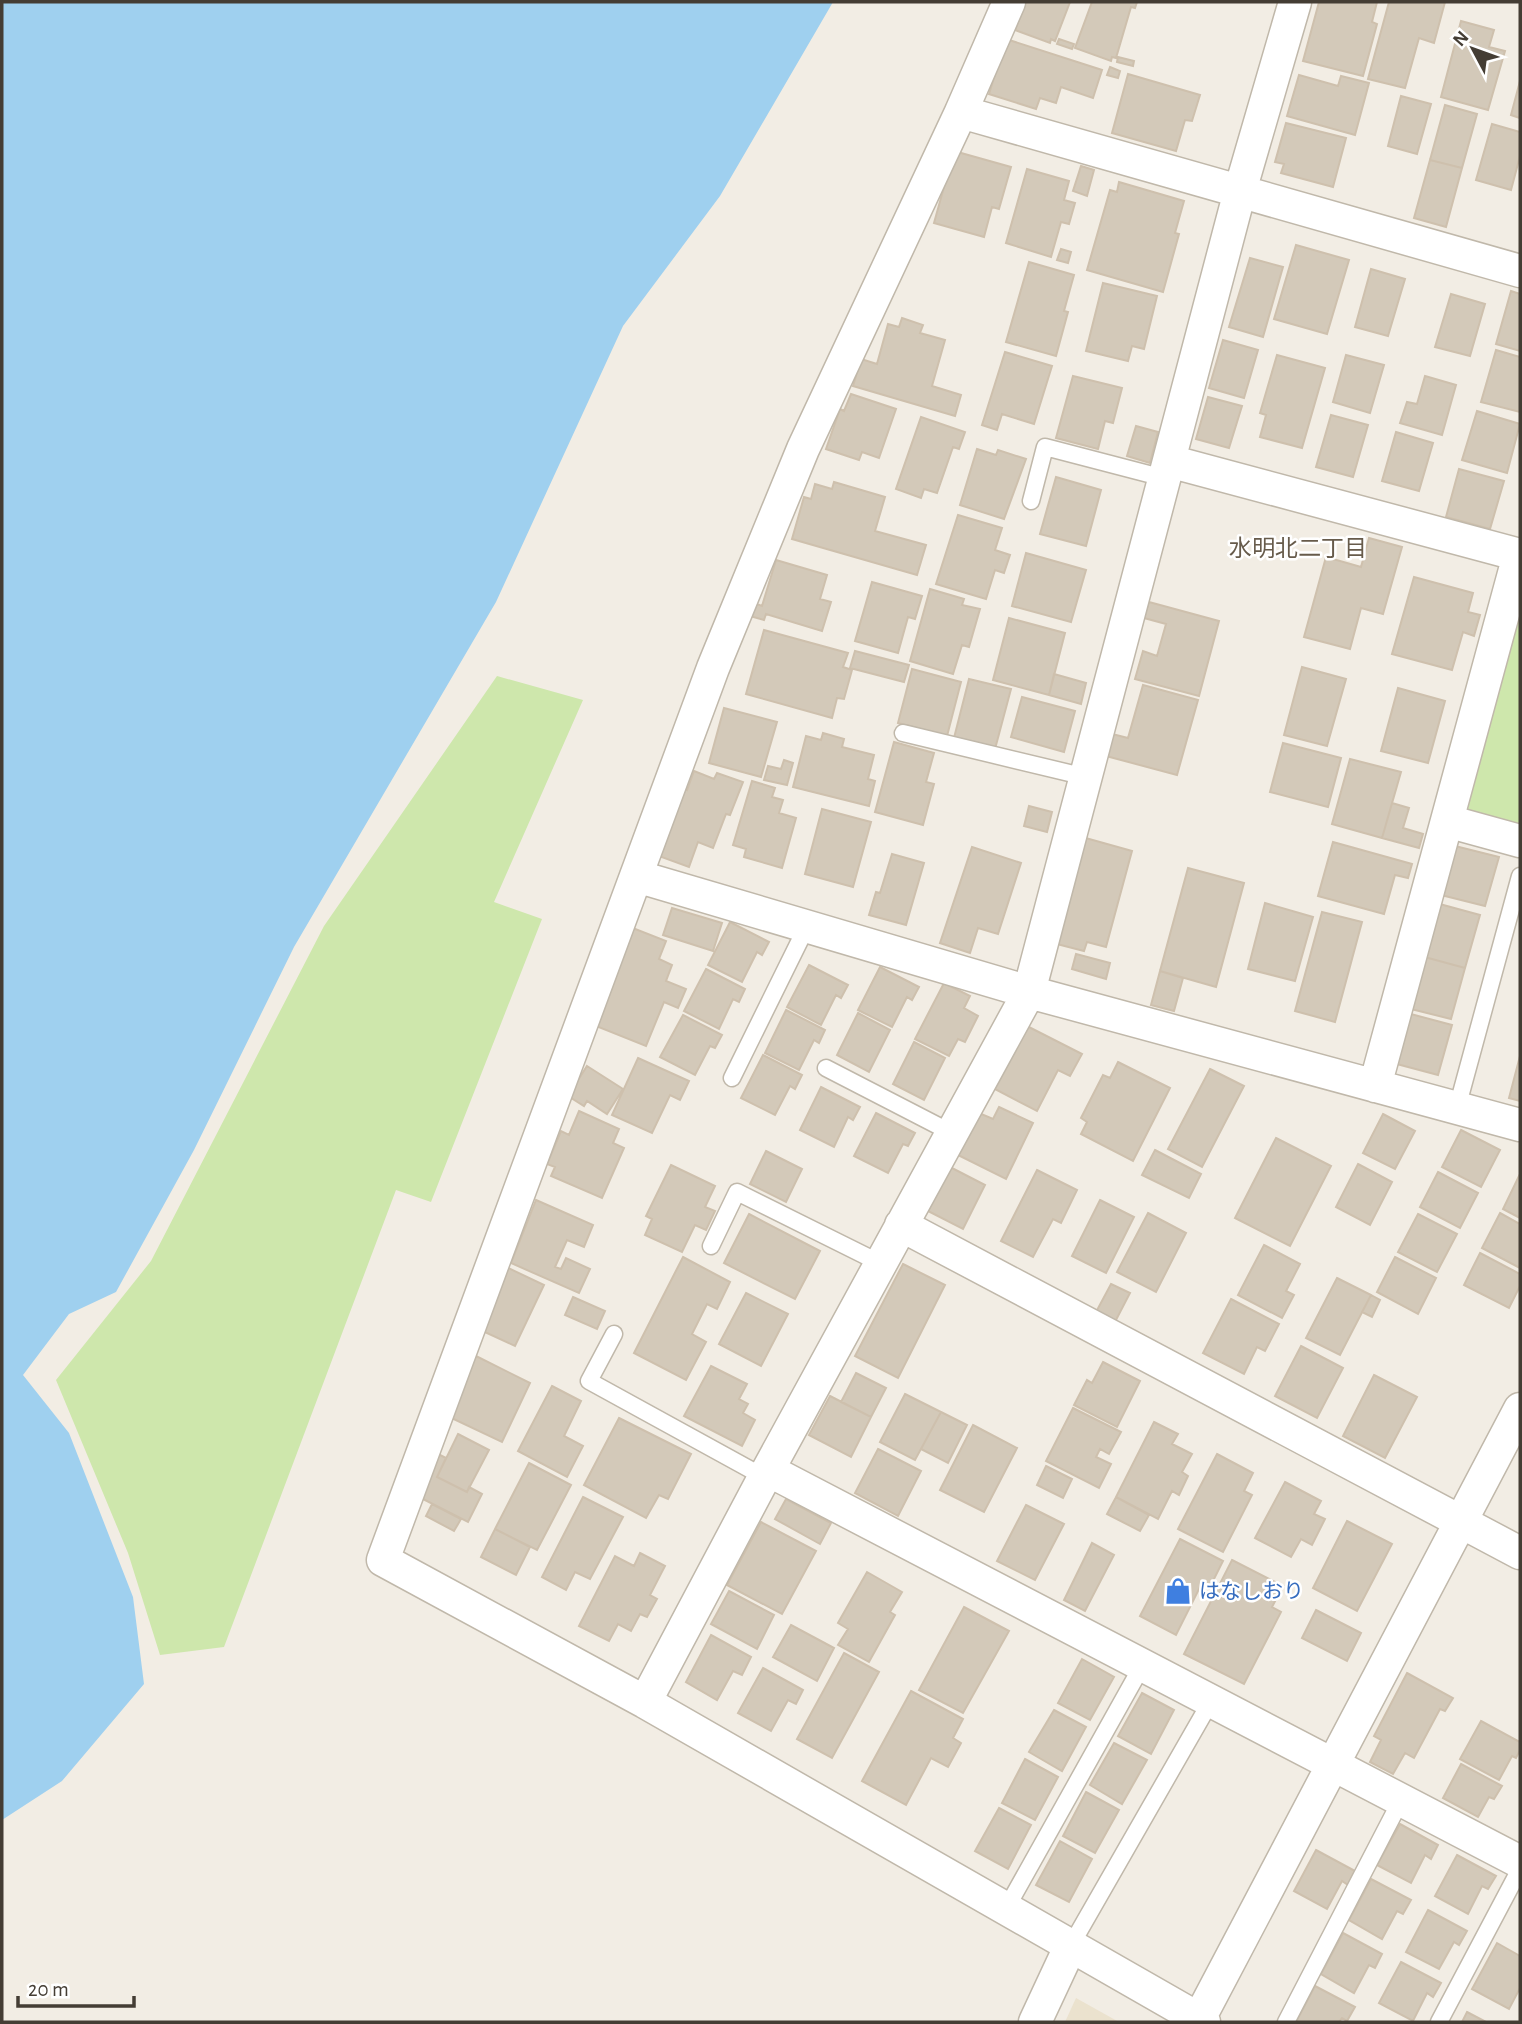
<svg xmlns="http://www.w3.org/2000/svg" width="1522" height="2024" font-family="'Alegreya Sans','Noto Sans JP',sans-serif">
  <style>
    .education { fill: #ebe2ce }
    .green { fill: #cee7ac }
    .water { fill: #9fd0ef }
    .building { fill: #d3c9b9; stroke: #cec0ad; stroke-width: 2 }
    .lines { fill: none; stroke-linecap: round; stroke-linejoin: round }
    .service-casing { stroke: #c0b8aa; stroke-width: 19 }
    .minor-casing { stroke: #c0b8aa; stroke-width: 35 }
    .service { stroke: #fff; stroke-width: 16 }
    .minor { stroke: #fff; stroke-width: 32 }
    .labels { text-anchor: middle; stroke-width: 5; stroke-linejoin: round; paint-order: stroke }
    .shop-label { font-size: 21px; fill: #366cbe; stroke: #fff; text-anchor: start }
    .neighbourhood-label { font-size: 23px; fill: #675b4b; stroke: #fff }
  </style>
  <rect width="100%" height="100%" fill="#f2ede4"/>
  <path class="education" d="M 1076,1998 L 1119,2022 L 1065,2022 Z"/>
  <path class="green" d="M 1520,585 L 1520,827 L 1467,813 Z
    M 497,676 L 583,700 L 494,902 L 542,919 L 431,1202 L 396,1190 L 224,1647 L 160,1655 L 128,1553 L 56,1380 L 151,1261 L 324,926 Z"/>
  <path class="water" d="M 2,2 L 833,2 L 720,196 L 623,326 L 496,602 L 294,947 L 194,1150 L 116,1292 L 69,1314 L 23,1375 L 69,1433 L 133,1597 L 144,1684 L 62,1781 L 2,1820 Z"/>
  <path class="building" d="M 1026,2 L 1070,2 L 1055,41 L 1051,39 L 1050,43 L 1015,30 Z
    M 1092,2 L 1137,2 L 1135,8 L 1131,7 L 1116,58 L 1112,57 L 1111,61 L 1075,48 Z
    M 1319,2 L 1377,2 L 1372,22 L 1377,24 L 1363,76 L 1303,61 Z
    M 1389,2 L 1445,2 L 1434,43 L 1419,38 L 1405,88 L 1368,79 Z
    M 1461,21 L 1494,30 L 1489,47 L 1505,51 L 1488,110 L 1441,97 Z
    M 1006,39 L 1102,70 L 1093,98 L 1061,87 L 1056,103 L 1040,98 L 1036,109 L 989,94 Z
    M 1059,39 L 1074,44 L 1072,49 L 1057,44 Z
    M 1118,57 L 1134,61 L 1133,66 L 1117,62 Z
    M 1110,67 L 1120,71 L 1118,78 L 1107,75 Z
    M 1128,74 L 1200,95 L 1192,121 L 1185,120 L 1176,151 L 1112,133 Z
    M 1299,75 L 1338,86 L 1341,76 L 1369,83 L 1355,135 L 1287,116 Z
    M 1520,81 L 1520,118 L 1511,115 Z
    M 1401,96 L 1431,104 L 1417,154 L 1388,146 Z
    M 1445,105 L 1477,114 L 1462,168 L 1430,160 Z
    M 1286,123 L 1346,138 L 1333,187 L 1281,173 L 1284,164 L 1275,162 Z
    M 1492,124 L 1520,132 L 1520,156 L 1511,190 L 1476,180 Z
    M 954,151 L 1011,167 L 999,209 L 992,207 L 984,237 L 934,223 Z
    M 1430,160 L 1462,168 L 1446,227 L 1414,218 Z
    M 1081,166 L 1094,170 L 1087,196 L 1073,191 Z
    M 1027,169 L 1069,181 L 1064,200 L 1075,203 L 1069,224 L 1061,222 L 1051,257 L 1006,243 Z
    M 1119,182 L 1184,201 L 1175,233 L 1179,234 L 1163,292 L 1087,270 L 1110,190 L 1117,192 Z
    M 1296,245 L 1349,260 L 1327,334 L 1274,319 Z
    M 1061,249 L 1071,252 L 1068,263 L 1057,260 Z
    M 1250,258 L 1283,267 L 1263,337 L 1229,327 Z
    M 1029,262 L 1074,275 L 1064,311 L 1068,312 L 1056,356 L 1006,342 Z
    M 1371,269 L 1405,279 L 1388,336 L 1355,327 Z
    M 1103,283 L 1157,296 L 1144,349 L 1132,346 L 1128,361 L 1086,351 Z
    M 1511,291 L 1520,294 L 1520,351 L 1496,344 Z
    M 1451,294 L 1485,304 L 1470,356 L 1435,347 Z
    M 902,318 L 923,325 L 920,333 L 945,340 L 932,386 L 961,395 L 955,416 L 853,386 L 861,359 L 877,364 L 888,324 L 899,327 Z
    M 1223,340 L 1258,350 L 1244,398 L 1209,388 Z
    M 1496,350 L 1520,357 L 1520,412 L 1481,402 Z
    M 1005,352 L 1052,366 L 1034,424 L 1002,414 L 997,430 L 982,425 Z
    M 1277,355 L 1325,368 L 1302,448 L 1260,437 L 1266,415 L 1260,413 Z
    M 1346,355 L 1384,365 L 1370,413 L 1333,402 Z
    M 1073,376 L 1122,388 L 1113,423 L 1105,421 L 1098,449 L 1056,438 Z
    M 1425,376 L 1456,385 L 1442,435 L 1400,423 L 1407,402 L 1417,404 Z
    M 851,394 L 896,409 L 879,458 L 862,452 L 859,460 L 826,449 L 840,409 L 844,411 Z
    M 1208,397 L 1242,406 L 1229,448 L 1196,439 Z
    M 1477,411 L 1520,424 L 1507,473 L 1462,460 Z
    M 1331,415 L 1368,425 L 1353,477 L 1316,467 Z
    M 921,417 L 965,432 L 959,449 L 953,447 L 937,493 L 924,489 L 921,498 L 896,489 Z
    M 1136,426 L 1158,432 L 1150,463 L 1127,456 Z
    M 1396,432 L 1433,443 L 1419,491 L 1382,481 Z
    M 977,449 L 996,455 L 998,450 L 1026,459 L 1004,519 L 960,505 Z
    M 1459,469 L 1504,481 L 1490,529 L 1446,517 Z
    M 1056,477 L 1101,490 L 1086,546 L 1040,534 Z
    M 834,482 L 885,497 L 875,531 L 926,545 L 917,575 L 792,539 L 804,497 L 811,499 L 815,484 L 832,489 Z
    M 958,515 L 1002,528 L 995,550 L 1010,555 L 1004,573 L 995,570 L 986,599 L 936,584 Z
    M 1369,538 L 1402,547 L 1383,614 L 1361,608 L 1350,649 L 1304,637 L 1326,557 L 1361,567 Z
    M 1026,553 L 1086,570 L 1071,622 L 1012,606 Z
    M 776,560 L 827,575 L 820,599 L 831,602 L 822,631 L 766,614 L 764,620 L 750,616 L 754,603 L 762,606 Z
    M 1414,577 L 1473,593 L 1468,612 L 1480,615 L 1474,636 L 1463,632 L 1452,670 L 1392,654 Z
    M 872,582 L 922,596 L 915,619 L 908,617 L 898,653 L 855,641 Z
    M 930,589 L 964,599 L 962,605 L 980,609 L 969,647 L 962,645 L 953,674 L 910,661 Z
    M 1149,602 L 1219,621 L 1199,696 L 1135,679 L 1143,651 L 1157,656 L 1166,624 L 1144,618 Z
    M 1009,618 L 1065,633 L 1049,695 L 993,680 Z
    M 764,630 L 848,653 L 843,667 L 852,670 L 844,699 L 837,698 L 832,718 L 746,694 Z
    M 855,651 L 909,665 L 904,682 L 850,668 Z
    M 1302,667 L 1346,679 L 1327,746 L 1284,735 Z
    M 912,669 L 961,682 L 947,736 L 898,723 Z
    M 1054,674 L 1086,683 L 1081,704 L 1049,695 Z
    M 969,679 L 1011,689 L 995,749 L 954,738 Z
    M 1143,685 L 1198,700 L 1177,775 L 1106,756 L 1112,734 L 1128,738 Z
    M 1398,688 L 1445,701 L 1428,763 L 1381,751 Z
    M 1022,697 L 1075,711 L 1064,752 L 1011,737 Z
    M 724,708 L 777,722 L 761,777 L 709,763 Z
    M 823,733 L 844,739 L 842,747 L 874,755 L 868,779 L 875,781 L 869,806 L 793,787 L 806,736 L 821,740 Z
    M 894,742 L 934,753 L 926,782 L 934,784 L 923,825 L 875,812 Z
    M 1283,743 L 1341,758 L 1328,807 L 1270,792 Z
    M 1350,759 L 1401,772 L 1382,838 L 1332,824 Z
    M 784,760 L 793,763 L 787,785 L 764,780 L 768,766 L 781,769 Z
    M 694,771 L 714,779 L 717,773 L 743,782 L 730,815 L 726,814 L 713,848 L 698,842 L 689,867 L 656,855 L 681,787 L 687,790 Z
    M 752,781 L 775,788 L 772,797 L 783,800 L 779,813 L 796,818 L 782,868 L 744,857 L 746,849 L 733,845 Z
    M 1392,803 L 1409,808 L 1403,828 L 1423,834 L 1419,848 L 1382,838 Z
    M 1029,806 L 1052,812 L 1047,832 L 1024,826 Z
    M 822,809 L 871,822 L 853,887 L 805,874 Z
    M 1082,837 L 1132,851 L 1106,947 L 1087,942 L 1084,951 L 1053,943 Z
    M 1333,842 L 1412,864 L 1408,878 L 1395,875 L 1384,914 L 1318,896 Z
    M 1451,845 L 1499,857 L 1485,906 L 1437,894 Z
    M 972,847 L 1021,863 L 998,934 L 978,928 L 970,953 L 940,943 Z
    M 892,854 L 924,863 L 906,925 L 869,915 L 876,892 L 880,893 Z
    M 1188,868 L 1244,883 L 1216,987 L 1160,971 Z
    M 1265,903 L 1313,917 L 1295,981 L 1248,969 Z
    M 1436,903 L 1480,915 L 1465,968 L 1421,956 Z
    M 672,908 L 722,923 L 713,951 L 663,935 Z
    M 1322,912 L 1362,922 L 1335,1022 L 1295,1011 Z
    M 730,922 L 769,942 L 762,955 L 757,952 L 742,982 L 708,965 Z
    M 625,925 L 666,941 L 659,959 L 672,965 L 666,981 L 686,989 L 678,1008 L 664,1002 L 646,1046 L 591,1024 Z
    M 1076,954 L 1110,963 L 1106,979 L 1072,969 Z
    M 1421,956 L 1465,968 L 1451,1019 L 1407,1008 Z
    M 809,965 L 848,985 L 841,998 L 836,995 L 821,1025 L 787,1007 Z
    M 880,967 L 919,987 L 912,1000 L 907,997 L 892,1027 L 858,1010 Z
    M 706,969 L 745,989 L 739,1002 L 733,999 L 719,1029 L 684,1011 Z
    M 1160,971 L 1183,978 L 1174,1011 L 1151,1005 Z
    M 944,983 L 970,996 L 964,1008 L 978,1016 L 965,1042 L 958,1039 L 949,1056 L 915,1039 Z
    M 786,1010 L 825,1030 L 819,1043 L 814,1040 L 799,1070 L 765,1053 Z
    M 858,1013 L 890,1030 L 869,1072 L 837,1055 Z
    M 1407,1013 L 1452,1025 L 1438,1075 L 1393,1063 Z
    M 683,1015 L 722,1035 L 715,1048 L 710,1046 L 695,1075 L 660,1057 Z
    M 1021,1023 L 1082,1054 L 1070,1076 L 1058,1070 L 1037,1111 L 993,1088 Z
    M 914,1042 L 945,1058 L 924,1100 L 893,1084 Z
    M 763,1055 L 802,1075 L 795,1089 L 790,1086 L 775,1115 L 741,1098 Z
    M 1520,1056 L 1520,1101 L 1509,1098 Z
    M 638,1058 L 689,1081 L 680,1100 L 670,1095 L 652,1133 L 612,1115 Z
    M 1118,1062 L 1170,1088 L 1133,1161 L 1081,1134 L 1087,1122 L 1081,1118 L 1103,1075 L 1110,1078 Z
    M 587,1066 L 623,1089 L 607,1114 L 587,1101 L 584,1106 L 568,1096 Z
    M 1210,1069 L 1244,1086 L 1202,1167 L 1168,1149 Z
    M 821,1087 L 860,1107 L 853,1120 L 848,1117 L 834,1147 L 800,1130 Z
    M 999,1107 L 1033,1123 L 1006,1179 L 958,1155 L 979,1113 L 993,1119 Z
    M 579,1111 L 619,1129 L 613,1143 L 624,1148 L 602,1198 L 551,1176 L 555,1167 L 547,1164 L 561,1131 L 569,1135 Z
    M 876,1113 L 915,1133 L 908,1146 L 903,1144 L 888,1173 L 854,1156 Z
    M 1383,1114 L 1415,1131 L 1395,1169 L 1363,1153 Z
    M 1461,1130 L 1500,1150 L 1481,1187 L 1442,1167 Z
    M 1276,1138 L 1331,1166 L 1290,1246 L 1235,1218 Z
    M 1155,1150 L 1201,1174 L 1189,1198 L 1142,1175 Z
    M 766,1151 L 802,1169 L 786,1202 L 750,1184 Z
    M 1358,1164 L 1392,1182 L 1370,1225 L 1336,1207 Z
    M 671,1165 L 715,1186 L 705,1207 L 715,1211 L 706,1230 L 695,1225 L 682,1252 L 645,1235 L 652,1219 L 646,1216 Z
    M 950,1167 L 985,1185 L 963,1229 L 928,1211 Z
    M 1037,1170 L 1077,1190 L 1061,1223 L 1053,1219 L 1033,1257 L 1001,1241 Z
    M 1438,1172 L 1478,1193 L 1460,1228 L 1420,1207 Z
    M 1520,1174 L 1520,1218 L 1503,1209 Z
    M 536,1200 L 593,1225 L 584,1247 L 567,1240 L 555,1267 L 561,1269 L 566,1258 L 590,1269 L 579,1293 L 511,1263 Z
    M 1100,1200 L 1134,1217 L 1106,1273 L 1072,1256 Z
    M 1148,1213 L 1186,1233 L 1156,1292 L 1117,1272 Z
    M 1500,1213 L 1520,1224 L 1520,1268 L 1482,1248 Z
    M 749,1214 L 820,1251 L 795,1299 L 724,1263 Z
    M 1418,1214 L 1457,1234 L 1437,1272 L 1398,1252 Z
    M 1264,1245 L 1300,1264 L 1286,1291 L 1294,1295 L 1282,1318 L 1238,1295 Z
    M 1480,1253 L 1520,1274 L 1520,1286 L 1509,1308 L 1464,1285 Z
    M 683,1257 L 730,1282 L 717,1309 L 707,1304 L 692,1334 L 706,1342 L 686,1380 L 634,1353 Z
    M 1395,1257 L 1436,1278 L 1418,1314 L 1377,1292 Z
    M 903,1264 L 945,1285 L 898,1378 L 855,1356 Z
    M 504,1266 L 544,1285 L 515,1346 L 476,1328 Z
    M 1337,1278 L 1371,1295 L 1340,1355 L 1306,1338 Z
    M 1111,1284 L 1130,1293 L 1115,1322 L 1096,1312 Z
    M 746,1293 L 788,1314 L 761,1366 L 719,1344 Z
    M 1371,1295 L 1380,1300 L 1372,1317 L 1362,1312 Z
    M 573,1297 L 605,1311 L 597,1329 L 565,1315 Z
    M 1231,1299 L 1279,1324 L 1265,1351 L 1257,1347 L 1244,1374 L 1203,1353 Z
    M 1301,1346 L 1343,1368 L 1317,1418 L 1275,1396 Z
    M 472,1354 L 530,1383 L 502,1442 L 443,1414 Z
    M 1103,1362 L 1140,1381 L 1117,1427 L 1074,1405 L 1087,1380 L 1092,1383 Z
    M 711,1366 L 747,1384 L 739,1399 L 748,1404 L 743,1413 L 755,1420 L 742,1446 L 684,1416 Z
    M 856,1373 L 886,1388 L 871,1417 L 841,1402 Z
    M 1374,1375 L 1417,1397 L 1385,1458 L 1343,1436 Z
    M 552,1386 L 581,1401 L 564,1436 L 583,1446 L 567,1477 L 518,1451 Z
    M 905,1394 L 941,1412 L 915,1460 L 880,1442 Z
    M 830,1396 L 871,1417 L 851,1457 L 809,1435 Z
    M 1073,1408 L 1121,1432 L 1109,1454 L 1100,1449 L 1096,1457 L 1111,1464 L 1099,1488 L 1046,1461 Z
    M 941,1412 L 967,1425 L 948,1463 L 921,1449 Z
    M 619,1418 L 691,1454 L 668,1499 L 659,1495 L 646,1518 L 584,1485 Z
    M 1154,1422 L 1178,1434 L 1172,1444 L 1192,1454 L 1182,1472 L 1188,1476 L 1179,1495 L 1172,1491 L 1158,1519 L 1116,1497 Z
    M 973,1425 L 1017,1448 L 984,1512 L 940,1490 Z
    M 458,1434 L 489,1450 L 467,1492 L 437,1477 Z
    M 878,1449 L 921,1471 L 898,1516 L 855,1493 Z
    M 438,1454 L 446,1458 L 437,1477 L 467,1492 L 469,1487 L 482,1494 L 468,1522 L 417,1496 Z
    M 1217,1454 L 1253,1473 L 1244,1491 L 1252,1495 L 1223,1552 L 1178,1529 Z
    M 529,1463 L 571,1485 L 537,1550 L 495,1529 Z
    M 1046,1466 L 1072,1479 L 1063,1498 L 1037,1485 Z
    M 1285,1482 L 1321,1501 L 1314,1514 L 1325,1519 L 1312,1545 L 1301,1539 L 1291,1557 L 1255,1538 Z
    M 583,1497 L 623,1517 L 590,1579 L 575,1572 L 566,1590 L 542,1577 Z
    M 1116,1497 L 1149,1515 L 1140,1531 L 1107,1514 Z
    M 786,1499 L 831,1523 L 820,1544 L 775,1519 Z
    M 432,1504 L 461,1519 L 454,1531 L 426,1516 Z
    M 1026,1505 L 1064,1524 L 1035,1580 L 997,1561 Z
    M 1347,1521 L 1392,1544 L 1357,1611 L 1313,1588 Z
    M 761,1522 L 816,1551 L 782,1614 L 727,1585 Z
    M 495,1529 L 530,1547 L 516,1575 L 481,1557 Z
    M 1180,1539 L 1223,1561 L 1209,1589 L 1201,1585 L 1176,1635 L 1140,1616 Z
    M 1092,1543 L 1114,1555 L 1085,1611 L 1064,1600 Z
    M 640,1553 L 665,1566 L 650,1595 L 657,1599 L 647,1617 L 640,1614 L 631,1631 L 618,1624 L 609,1641 L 579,1626 L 615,1556 L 634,1566 Z
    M 1232,1560 L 1283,1586 L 1272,1607 L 1281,1612 L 1244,1684 L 1184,1654 Z
    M 867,1572 L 902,1592 L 890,1612 L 895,1615 L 869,1662 L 838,1645 L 848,1629 L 838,1623 Z
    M 729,1591 L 774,1615 L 757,1649 L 711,1624 Z
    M 964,1607 L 1009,1631 L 963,1713 L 919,1690 Z
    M 1316,1610 L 1361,1633 L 1347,1661 L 1302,1638 Z
    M 791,1625 L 834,1648 L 817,1681 L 773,1657 Z
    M 711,1635 L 751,1657 L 742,1675 L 733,1671 L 717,1700 L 686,1682 Z
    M 844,1653 L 879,1672 L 832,1758 L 797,1739 Z
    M 1082,1659 L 1114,1677 L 1090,1720 L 1058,1703 Z
    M 763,1668 L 803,1690 L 796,1704 L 788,1700 L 771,1731 L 738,1713 Z
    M 1407,1673 L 1453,1698 L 1445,1711 L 1440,1709 L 1414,1758 L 1405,1753 L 1393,1774 L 1370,1762 L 1381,1740 L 1374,1736 Z
    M 911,1691 L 963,1719 L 953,1738 L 961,1743 L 948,1767 L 931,1758 L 906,1805 L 862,1781 Z
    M 1142,1693 L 1174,1710 L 1151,1754 L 1118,1736 Z
    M 1054,1710 L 1086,1727 L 1062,1771 L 1029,1752 Z
    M 1481,1721 L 1520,1742 L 1520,1750 L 1516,1758 L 1512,1756 L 1499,1780 L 1460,1759 Z
    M 1114,1743 L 1147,1760 L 1122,1804 L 1090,1785 Z
    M 1025,1759 L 1058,1777 L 1035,1820 L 1002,1803 Z
    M 1461,1764 L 1502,1786 L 1494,1799 L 1489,1797 L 1478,1817 L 1443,1798 Z
    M 1086,1792 L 1119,1810 L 1095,1853 L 1063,1836 Z
    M 999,1808 L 1031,1825 L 1008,1869 L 975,1851 Z
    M 1400,1824 L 1438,1845 L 1431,1859 L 1425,1855 L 1411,1883 L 1377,1865 Z
    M 1060,1841 L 1092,1859 L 1069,1902 L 1036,1885 Z
    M 1316,1850 L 1355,1871 L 1348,1885 L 1342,1881 L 1327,1909 L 1294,1891 Z
    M 1457,1855 L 1496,1876 L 1488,1889 L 1482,1886 L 1468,1914 L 1435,1896 Z
    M 1371,1879 L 1411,1900 L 1403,1914 L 1397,1911 L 1382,1939 L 1349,1920 Z
    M 1428,1910 L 1467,1931 L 1459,1945 L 1454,1942 L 1439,1969 L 1406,1952 Z
    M 1343,1933 L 1382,1954 L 1375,1968 L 1369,1965 L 1354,1993 L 1321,1974 Z
    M 1497,1943 L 1520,1956 L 1520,1988 L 1509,2009 L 1472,1989 Z
    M 1401,1962 L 1441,1983 L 1433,1997 L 1427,1993 L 1413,2021 L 1379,2003 Z
    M 1315,1986 L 1355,2007 L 1347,2021 L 1342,2018 L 1339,2022 L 1296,2022 Z
    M 1467,2012 L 1486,2022 L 1462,2022 Z"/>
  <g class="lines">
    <defs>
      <path id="service" d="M 1031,501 L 1045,447 L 1164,478
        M 903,733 L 1086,777
        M 826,1068 L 952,1133
        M 732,1078 L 807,926
        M 1457,1108 L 1520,876
        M 711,1246 L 737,1192 L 880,1263
        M 614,1334 L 589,1381 L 764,1477
        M 1006,1909 L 1142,1666
        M 1070,1947 L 1211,1701
        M 1286,2022 L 1401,1800
        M 1439,2022 L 1520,1869"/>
      <path id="minor" d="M 1009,2 L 961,112 L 803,449 L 713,668 L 383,1560 L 645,1702 L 1204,2022
        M 961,112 L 1520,271
        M 1169,461 L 1520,555
        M 1447,821 L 1520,841
        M 636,876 L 1029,992 L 1520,1125
        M 1375,1086 L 1519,555
        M 901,1225 L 1520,1553
        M 768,1470 L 1520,1862
        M 645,1702 L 768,1470 L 1029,992 L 1240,191 L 1295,2
        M 1199,2019 L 1520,1409
        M 1035,2022 L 1070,1947"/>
    </defs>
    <use href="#service" class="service-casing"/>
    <use href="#minor" class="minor-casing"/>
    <use href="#service" class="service"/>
    <use href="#minor" class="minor"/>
  </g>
  <defs>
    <symbol id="shop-bare" viewBox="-9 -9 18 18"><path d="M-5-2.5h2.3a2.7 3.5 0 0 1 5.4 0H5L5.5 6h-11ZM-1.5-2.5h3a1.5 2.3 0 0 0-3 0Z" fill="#3f7fe0" stroke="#fff" stroke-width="2.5" paint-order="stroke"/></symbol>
  </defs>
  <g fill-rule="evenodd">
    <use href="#shop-bare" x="1159" y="1572" width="38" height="38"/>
  </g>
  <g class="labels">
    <g class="shop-label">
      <text x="1199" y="1598">はなしおり</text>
    </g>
    <g class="neighbourhood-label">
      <text x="1298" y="556">水明北二丁目</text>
    </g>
  </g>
  <rect width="1522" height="2024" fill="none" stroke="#443d34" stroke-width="7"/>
  <g transform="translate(1473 49) rotate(311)" stroke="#ffffff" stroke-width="5" paint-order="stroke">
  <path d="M0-5L12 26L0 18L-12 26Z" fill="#443d34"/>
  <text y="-10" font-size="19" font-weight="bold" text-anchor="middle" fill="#443d34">N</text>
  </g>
  <path d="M18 1996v10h116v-10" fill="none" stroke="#443d34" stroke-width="3.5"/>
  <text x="28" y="1996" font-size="21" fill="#443d34" stroke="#ffffff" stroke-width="5" paint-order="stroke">20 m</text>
</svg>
